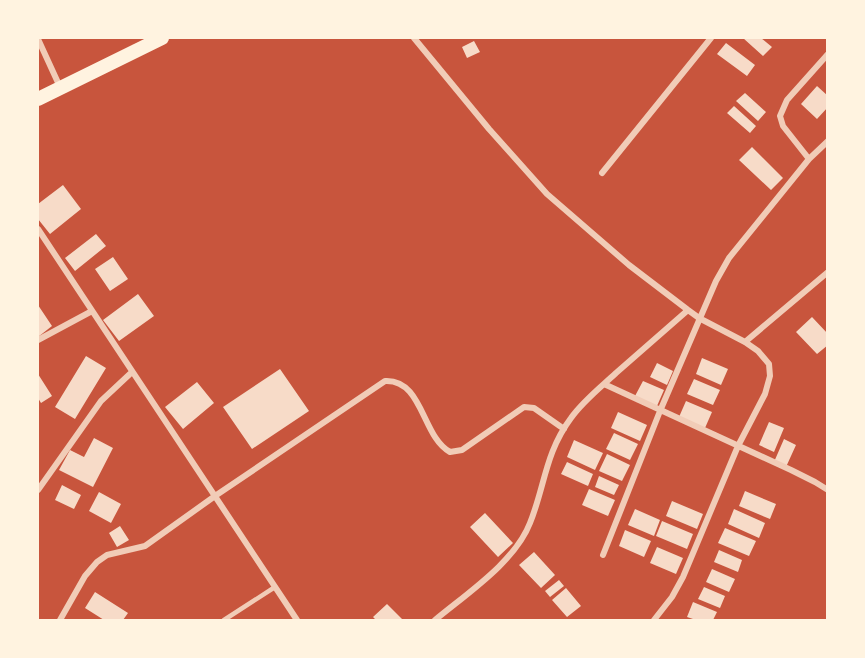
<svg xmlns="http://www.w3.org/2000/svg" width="865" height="658" font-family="Bitter,serif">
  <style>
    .building { fill: #f7dbc8 }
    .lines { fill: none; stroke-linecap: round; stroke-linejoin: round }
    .service { stroke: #f1ccb7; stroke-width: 4.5 }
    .minor { stroke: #f1ccb7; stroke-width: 6 }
    .primary { stroke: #fff3e0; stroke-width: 14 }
  </style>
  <rect width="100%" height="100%" fill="#c8553d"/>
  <path class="building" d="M 743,38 L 761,38 L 772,47 L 763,56 Z
    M 474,41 L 480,52 L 467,58 L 462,47 Z
    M 726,43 L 755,65 L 747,76 L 717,54 Z
    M 817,86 L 828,96 L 828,107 L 817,119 L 801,104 Z
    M 745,93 L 766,112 L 758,121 L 736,101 Z
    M 734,106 L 756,126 L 750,133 L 727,113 Z
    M 752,147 L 783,178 L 771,190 L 739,160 Z
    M 63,185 L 81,209 L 50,234 L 38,219 L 38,204 Z
    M 96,234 L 106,246 L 75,271 L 65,258 Z
    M 113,257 L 128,279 L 110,291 L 95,269 Z
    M 138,294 L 154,316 L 119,341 L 103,320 Z
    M 38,305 L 52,326 L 38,337 Z
    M 812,317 L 828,334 L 828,345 L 817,354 L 796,332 Z
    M 86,356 L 106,368 L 75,419 L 55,407 Z
    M 702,358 L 728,369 L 721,385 L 696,374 Z
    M 657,363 L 673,371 L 667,385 L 650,377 Z
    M 280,369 L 309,411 L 252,449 L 223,407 Z
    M 38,374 L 52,396 L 41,403 L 38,398 Z
    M 694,379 L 720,390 L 713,405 L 687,394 Z
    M 643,381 L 664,390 L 657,406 L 635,396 Z
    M 197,382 L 214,403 L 183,429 L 165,407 Z
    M 686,401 L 712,412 L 705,428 L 679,417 Z
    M 618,412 L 647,425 L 640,441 L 611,428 Z
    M 769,422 L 784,428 L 774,452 L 759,445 Z
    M 614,433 L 638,444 L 630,460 L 606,449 Z
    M 94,438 L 113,448 L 93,487 L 59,470 L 70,450 L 84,457 Z
    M 784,439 L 796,445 L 786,467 L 774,462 Z
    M 574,440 L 603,453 L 595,470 L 567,457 Z
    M 607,454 L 630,465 L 622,481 L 599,471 Z
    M 567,462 L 593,474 L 588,486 L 561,474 Z
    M 599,476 L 619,485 L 614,495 L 595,487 Z
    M 62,485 L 81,495 L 74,509 L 55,500 Z
    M 589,489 L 615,500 L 608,516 L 582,505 Z
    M 745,491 L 776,504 L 770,519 L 739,506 Z
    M 99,492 L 121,504 L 111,523 L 89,511 Z
    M 672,501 L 703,514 L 697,529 L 666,516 Z
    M 635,509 L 660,520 L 654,536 L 628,525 Z
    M 734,509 L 765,523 L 759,538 L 728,524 Z
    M 485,513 L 513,543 L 498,557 L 470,527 Z
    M 662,521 L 693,534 L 687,549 L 656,536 Z
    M 120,526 L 129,540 L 117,547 L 109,533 Z
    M 725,528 L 756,541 L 749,556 L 718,543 Z
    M 625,530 L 651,541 L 644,557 L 619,546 Z
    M 657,547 L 683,558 L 676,574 L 650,563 Z
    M 719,550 L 742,560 L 738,572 L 714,562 Z
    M 534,552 L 555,575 L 541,588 L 519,565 Z
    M 712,569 L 735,579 L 729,592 L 706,582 Z
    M 559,580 L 564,586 L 550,597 L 545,591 Z
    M 704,587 L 725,596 L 720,608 L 698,599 Z
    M 566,588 L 581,606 L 567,617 L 552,600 Z
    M 95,592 L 128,613 L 123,620 L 104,620 L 85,608 Z
    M 693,602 L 717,612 L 713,620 L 696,620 L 687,617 Z
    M 387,604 L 403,620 L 376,620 L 373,617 Z"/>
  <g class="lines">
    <path class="service" d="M 224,620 L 275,587"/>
    <path class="minor" d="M 414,38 L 489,129 L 547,194 L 629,265 L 688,310 L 699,318 L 745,342 L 758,351 L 769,364 L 770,376 L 765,394 L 738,446 L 683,577 L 672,597 L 654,620
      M 38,39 L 60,87
      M 809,159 L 783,126 L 780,116 L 787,100 L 828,54
      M 602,173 L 711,38
      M 38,229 L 297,620
      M 38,340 L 92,311
      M 745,342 L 828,272
      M 604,384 L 791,470 L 815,482 L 828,490
      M 38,490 L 101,401 L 132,372
      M 603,555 L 660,411 L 716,281 L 729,258 L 809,159 L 828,141
      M 60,620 L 85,576 L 97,562 L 107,555 L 145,546 L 215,496 L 385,381 C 423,379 422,437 450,452 L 462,450 L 524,407 L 534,408 L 564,429
      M 435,620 C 466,594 515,562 530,523 C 545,486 545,453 571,418 C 583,401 601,387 616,373 C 640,352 664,331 688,310"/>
    <path class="primary" d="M 38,99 L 162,38"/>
  </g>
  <rect width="865" height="658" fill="none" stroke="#fff3e0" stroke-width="78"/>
</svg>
